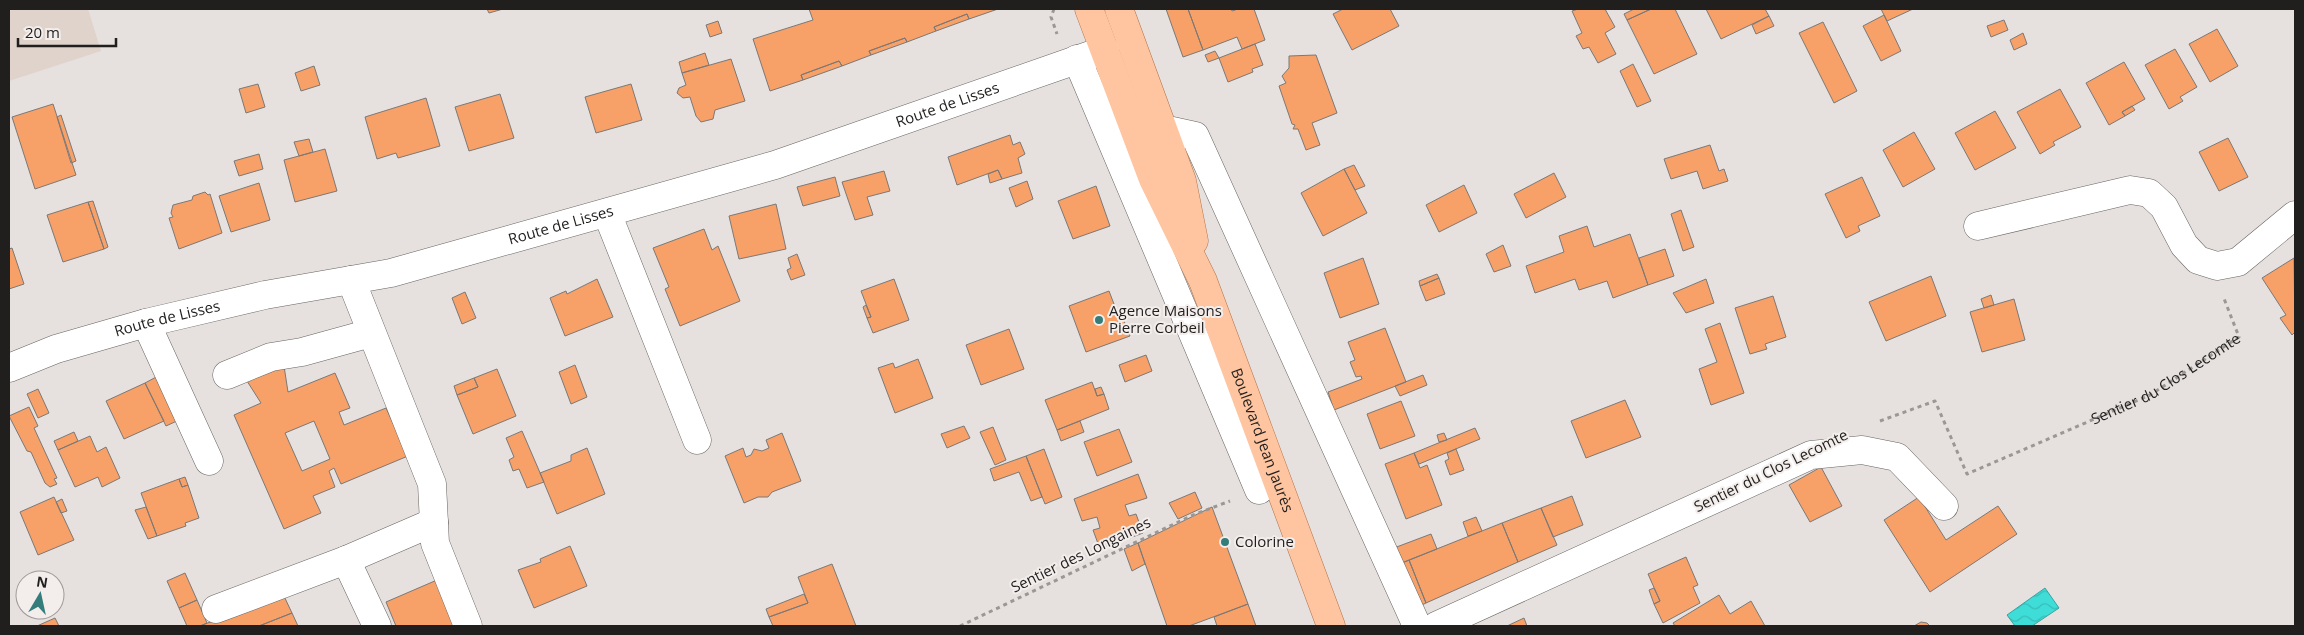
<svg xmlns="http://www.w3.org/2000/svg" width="2304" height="635" font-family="'Open Sans',sans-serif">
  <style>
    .built { fill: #dfd3cc }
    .water { fill: url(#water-waves); stroke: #36a4a0 }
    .building { fill: #f7a067; stroke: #7c7876; fill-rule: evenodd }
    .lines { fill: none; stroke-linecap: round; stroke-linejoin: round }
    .minor-casing { stroke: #676461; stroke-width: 29 }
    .major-casing { stroke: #b0724a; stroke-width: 29 }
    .path { stroke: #9b9795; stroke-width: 3; stroke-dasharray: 4 4; stroke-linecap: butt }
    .minor { stroke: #fff; stroke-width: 28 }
    .major { stroke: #fec5a0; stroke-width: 28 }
    .poi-dot { fill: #347d7b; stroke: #f3eeec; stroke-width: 2 }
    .labels { text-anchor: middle; stroke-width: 4; stroke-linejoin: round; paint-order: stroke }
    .street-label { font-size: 15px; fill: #201f1e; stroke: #f3eeec }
    .poi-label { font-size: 15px; fill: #201f1e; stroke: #f3eeec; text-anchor: start }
  </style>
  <defs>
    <pattern id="water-waves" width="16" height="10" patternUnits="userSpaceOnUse" patternTransform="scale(1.25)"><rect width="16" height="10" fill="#3fddd8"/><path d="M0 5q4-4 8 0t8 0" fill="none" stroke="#37bdb9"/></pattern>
  </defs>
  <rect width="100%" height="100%" fill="#e6e1de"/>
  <path class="built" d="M 9,9 L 88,9 L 101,51 L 9,81 Z"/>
  <path class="water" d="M 2045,588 L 2059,608 L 2032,626 L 2015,626 L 2007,615 Z"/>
  <path class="building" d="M 487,9 L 503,9 L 489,13 Z
    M 809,9 L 998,9 L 969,19 L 967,14 L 934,27 L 936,31 L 907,42 L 905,38 L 869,51 L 871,55 L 842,66 L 839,61 L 801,75 L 803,80 L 770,91 L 753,39 L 813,20 Z
    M 1166,9 L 1188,9 L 1203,50 L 1183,57 Z
    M 1188,9 L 1231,9 L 1232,11 L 1238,9 L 1254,9 L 1265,40 L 1242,49 L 1237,37 L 1203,50 Z
    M 1343,9 L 1390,9 L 1399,26 L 1352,50 L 1333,14 Z
    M 1578,9 L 1605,9 L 1615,27 L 1605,33 L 1616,54 L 1598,63 L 1589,47 L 1583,49 L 1576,36 L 1582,33 L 1572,11 Z
    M 1634,9 L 1651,9 L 1627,20 L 1624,14 Z
    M 1651,9 L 1675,9 L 1697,54 L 1654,74 L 1627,20 Z
    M 1706,9 L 1765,9 L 1769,16 L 1721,39 Z
    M 1881,9 L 1913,9 L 1887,21 Z
    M 967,14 L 969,19 L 936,31 L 934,27 Z
    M 1884,15 L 1901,51 L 1881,61 L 1863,26 Z
    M 1769,16 L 1774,26 L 1756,34 L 1752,25 Z
    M 2004,20 L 2008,30 L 1991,37 L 1987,26 Z
    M 718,21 L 722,33 L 710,37 L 706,25 Z
    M 1823,22 L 1857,91 L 1834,103 L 1799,33 Z
    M 2217,29 L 2238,66 L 2210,82 L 2189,44 Z
    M 2023,33 L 2027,44 L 2014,50 L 2010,40 Z
    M 905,38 L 907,42 L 871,55 L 869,51 Z
    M 1255,44 L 1263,65 L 1252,69 L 1253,72 L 1228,82 L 1219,58 Z
    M 2175,49 L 2197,87 L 2180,97 L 2183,101 L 2169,109 L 2145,65 Z
    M 1215,51 L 1219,58 L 1208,62 L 1205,55 Z
    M 705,53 L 709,65 L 682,73 L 679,62 Z
    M 1316,55 L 1337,113 L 1312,123 L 1320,145 L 1306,150 L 1298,129 L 1293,129 L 1295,125 L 1292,124 L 1279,86 L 1286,83 L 1282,76 L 1289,68 L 1289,56 Z
    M 731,59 L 745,101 L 715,110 L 713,119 L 701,122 L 696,116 L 690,97 L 683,98 L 677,93 L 679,88 L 686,85 L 682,73 Z
    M 839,61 L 842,66 L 803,80 L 801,75 Z
    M 2124,62 L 2145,99 L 2122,112 L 2125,116 L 2109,125 L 2086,83 Z
    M 1633,64 L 1651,101 L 1637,107 L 1620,71 Z
    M 314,66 L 320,85 L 301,91 L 295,73 Z
    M 258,84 L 265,107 L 246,113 L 239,89 Z
    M 631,84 L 642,120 L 596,133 L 585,97 Z
    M 2060,89 L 2081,127 L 2053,142 L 2055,145 L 2040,154 L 2017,112 Z
    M 500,94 L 514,138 L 469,151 L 455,107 Z
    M 426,98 L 440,146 L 398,158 L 396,153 L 377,159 L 365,117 Z
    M 53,104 L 76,175 L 35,189 L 12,117 Z
    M 2132,106 L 2135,110 L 2125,116 L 2122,112 Z
    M 1995,111 L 2016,148 L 1975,170 L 1955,133 Z
    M 61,115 L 76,161 L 71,163 L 57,117 Z
    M 1914,132 L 1935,169 L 1903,187 L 1883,150 Z
    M 1010,135 L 1013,145 L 1020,142 L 1025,154 L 1018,158 L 1022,173 L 1002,179 L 998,170 L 957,185 L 948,157 Z
    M 2228,138 L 2248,177 L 2219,191 L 2199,152 Z
    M 309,139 L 313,152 L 299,156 L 294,142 Z
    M 1710,145 L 1719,171 L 1724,169 L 1728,181 L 1703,189 L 1697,171 L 1671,179 L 1664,159 Z
    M 325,149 L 337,191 L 295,202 L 284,160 Z
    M 259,154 L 263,169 L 239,176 L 234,161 Z
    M 1354,165 L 1365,186 L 1355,190 L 1344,169 Z
    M 1344,169 L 1367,213 L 1323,236 L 1301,193 Z
    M 998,170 L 1002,179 L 990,183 L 988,174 Z
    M 884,171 L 890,191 L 867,197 L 873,215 L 855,220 L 842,182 Z
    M 1554,173 L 1566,197 L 1526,218 L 1514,194 Z
    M 835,177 L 840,196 L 803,206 L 797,187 Z
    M 1862,177 L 1880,216 L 1858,226 L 1860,231 L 1846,238 L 1825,194 Z
    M 1027,181 L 1033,199 L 1016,207 L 1009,188 Z
    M 259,183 L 270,220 L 231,232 L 219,196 Z
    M 1464,185 L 1477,213 L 1439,232 L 1426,205 Z
    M 1096,186 L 1110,226 L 1073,239 L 1058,201 Z
    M 205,192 L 208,195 L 210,194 L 222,233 L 179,249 L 169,218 L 173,217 L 171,213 L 173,205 L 192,200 L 193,196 Z
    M 93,201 L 108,247 L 104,249 L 88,202 Z
    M 88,202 L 104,249 L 63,262 L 47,215 Z
    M 776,204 L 786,249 L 739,259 L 729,216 Z
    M 1681,210 L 1694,247 L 1683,251 L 1671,214 Z
    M 1587,226 L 1594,247 L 1630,234 L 1648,285 L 1613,298 L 1607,281 L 1579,290 L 1575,279 L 1535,293 L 1526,266 L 1564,252 L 1559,236 Z
    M 704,229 L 712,250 L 718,246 L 740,301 L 680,326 L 665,289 L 669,287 L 653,248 Z
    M 1503,245 L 1511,266 L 1494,272 L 1486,254 Z
    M 12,248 L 24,284 L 9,289 L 9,249 Z
    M 1665,249 L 1674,276 L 1648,285 L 1639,258 Z
    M 797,254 L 805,275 L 791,280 L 787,270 L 791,268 L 788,258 Z
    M 1363,258 L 1379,304 L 1340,318 L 1324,273 Z
    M 2294,258 L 2295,332 L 2292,335 L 2280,318 L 2286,315 L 2262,278 Z
    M 1437,274 L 1439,278 L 1420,286 L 1419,281 Z
    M 1931,276 L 1946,316 L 1886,341 L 1869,302 Z
    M 1439,278 L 1445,294 L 1426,301 L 1420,286 Z
    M 597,279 L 613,317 L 565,336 L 550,298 L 566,291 L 567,294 Z
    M 894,279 L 909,320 L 873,333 L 867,318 L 871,317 L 861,291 Z
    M 1706,279 L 1714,303 L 1686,313 L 1673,293 Z
    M 1109,291 L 1119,317 L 1122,316 L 1130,336 L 1086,352 L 1069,306 Z
    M 465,292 L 476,318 L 462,324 L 452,298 Z
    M 1991,295 L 1994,305 L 1984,308 L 1981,299 Z
    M 1773,296 L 1786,337 L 1765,344 L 1767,349 L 1750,354 L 1735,308 Z
    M 2014,299 L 2025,340 L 1982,352 L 1970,312 Z
    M 866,305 L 871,317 L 867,318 L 863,307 Z
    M 1720,323 L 1744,393 L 1711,405 L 1699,369 L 1717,362 L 1705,329 Z
    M 1385,328 L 1406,382 L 1334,410 L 1328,392 L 1362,379 L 1361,376 L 1356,377 L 1350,362 L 1355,360 L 1348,342 Z
    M 1009,329 L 1024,369 L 981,385 L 966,345 Z
    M 1146,355 L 1152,371 L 1125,382 L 1119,365 Z
    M 918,359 L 933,398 L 895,413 L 878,368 L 893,363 L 895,368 Z
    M 575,365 L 587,397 L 571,404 L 559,372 Z
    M 284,366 L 288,392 L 335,373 L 350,408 L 339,412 L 344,425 L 386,408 L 408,456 L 341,484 L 334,468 L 329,471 L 335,487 L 313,496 L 321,513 L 284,529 L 234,415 L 261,403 L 247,381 ZM 314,421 L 330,459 L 302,471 L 285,433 Z
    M 497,369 L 516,416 L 473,434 L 457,395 L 478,387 L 474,378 Z
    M 1423,375 L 1427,385 L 1400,396 L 1395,386 Z
    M 158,376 L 179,420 L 166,426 L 145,383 Z
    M 474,378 L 478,387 L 457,395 L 454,386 Z
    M 1092,382 L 1097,396 L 1104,394 L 1109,409 L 1057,430 L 1045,400 Z
    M 145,383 L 164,421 L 124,439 L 106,401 Z
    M 1101,387 L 1104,394 L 1097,396 L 1095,389 Z
    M 38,389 L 49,413 L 38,418 L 27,394 Z
    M 1625,400 L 1641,437 L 1586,458 L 1571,421 Z
    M 1401,401 L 1415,436 L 1380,449 L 1367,414 Z
    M 29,407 L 38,426 L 34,428 L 57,478 L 54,479 L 57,484 L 50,487 L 45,483 L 31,452 L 27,451 L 9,416 Z
    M 1080,421 L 1084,432 L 1061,441 L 1057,430 Z
    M 964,426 L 970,438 L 947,448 L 941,434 Z
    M 993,427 L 1006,460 L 995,465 L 980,432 Z
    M 1475,428 L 1480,439 L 1419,464 L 1414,453 Z
    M 1119,429 L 1132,462 L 1097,476 L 1084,442 Z
    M 522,431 L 544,482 L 527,488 L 519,469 L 513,471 L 509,460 L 514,457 L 506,438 Z
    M 74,432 L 78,441 L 58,450 L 54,441 Z
    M 782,433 L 801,481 L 772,492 L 768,497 L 758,497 L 744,503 L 725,456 L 743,448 L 746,457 L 751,455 L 754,449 L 762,451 L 769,448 L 766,440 Z
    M 1444,433 L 1447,440 L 1439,442 L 1437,435 Z
    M 90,436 L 97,452 L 106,447 L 120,478 L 102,487 L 98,477 L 75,487 L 58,450 Z
    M 587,448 L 605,494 L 557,514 L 540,473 L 571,461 L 571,455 Z
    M 1044,449 L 1062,497 L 1045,504 L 1026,456 Z
    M 1456,449 L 1464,470 L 1450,475 L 1445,461 L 1449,459 L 1447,453 Z
    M 1414,453 L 1420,468 L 1427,465 L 1442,505 L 1406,519 L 1385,464 Z
    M 1026,456 L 1042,497 L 1031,501 L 1019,472 L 994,481 L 990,469 Z
    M 1821,467 L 1842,506 L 1810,522 L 1789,485 Z
    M 1138,474 L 1147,498 L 1125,505 L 1129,516 L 1136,514 L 1143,533 L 1100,549 L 1093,530 L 1100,528 L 1097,517 L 1082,521 L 1074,499 Z
    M 185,477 L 188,485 L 182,487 L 179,479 Z
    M 179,479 L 182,487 L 188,485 L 199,518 L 185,523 L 186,526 L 157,536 L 141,493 Z
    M 1195,492 L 1202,508 L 1178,519 L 1169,503 Z
    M 1572,496 L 1583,525 L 1553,537 L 1541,508 Z
    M 54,497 L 74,540 L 38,555 L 20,512 Z
    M 1919,497 L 1946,540 L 1998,506 L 2017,534 L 1930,592 L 1884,520 Z
    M 62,499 L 67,511 L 61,513 L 56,502 Z
    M 146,507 L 157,536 L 148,539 L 135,510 Z
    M 1212,507 L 1248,604 L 1189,626 L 1167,626 L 1138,543 Z
    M 1541,508 L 1557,545 L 1518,562 L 1502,523 Z
    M 1476,517 L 1482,531 L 1468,536 L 1463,522 Z
    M 1502,523 L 1518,562 L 1426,603 L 1409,560 Z
    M 1431,534 L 1437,549 L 1392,567 L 1386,551 Z
    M 1138,543 L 1145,564 L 1132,571 L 1124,549 Z
    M 570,546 L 587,586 L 534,608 L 518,570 L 541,562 L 540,559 Z
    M 1686,557 L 1698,585 L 1693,587 L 1700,603 L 1663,623 L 1654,604 L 1660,601 L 1648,574 Z
    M 1409,560 L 1426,603 L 1408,612 L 1392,567 Z
    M 832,564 L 856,626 L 773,626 L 769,617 L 808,603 L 798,577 Z
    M 185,573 L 197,600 L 179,608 L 167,581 Z
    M 437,580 L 456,626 L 396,626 L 386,602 Z
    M 1654,588 L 1660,601 L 1654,604 L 1649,590 Z
    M 283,594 L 292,613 L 259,626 L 200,626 Z
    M 804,594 L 808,603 L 769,617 L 766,609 Z
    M 1719,595 L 1730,614 L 1751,601 L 1765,626 L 1675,626 L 1673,623 Z
    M 197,600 L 207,623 L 200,626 L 187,626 L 179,608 Z
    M 1248,604 L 1256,626 L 1217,626 L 1214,617 Z
    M 292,613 L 298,626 L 259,626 Z
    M 55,618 L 59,626 L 37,626 Z
    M 1524,618 L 1527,626 L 1507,626 Z
    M 1921,622 L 1927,623 L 1930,626 L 1914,626 Z"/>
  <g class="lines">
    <defs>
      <g id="minor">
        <path d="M 1077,59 L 1259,490"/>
        <path d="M 1163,129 L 1195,136 L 1417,626"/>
        <path d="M 607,213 L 697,440"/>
        <path d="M 1978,226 L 2130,190 L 2149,193 L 2164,207 L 2184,245 L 2198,260 L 2217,266 L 2238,262 L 2295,215"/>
        <path d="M 351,280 L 432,484 L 435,543 L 468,626"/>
        <path d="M 146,323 L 209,461"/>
        <path id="s2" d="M 9,368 L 56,349 L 146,323 L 265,295 L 391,273 L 775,165 L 1105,50"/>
        <path d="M 227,375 L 271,357 L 302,352 L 371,333"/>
        <path d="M 346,560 L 377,626"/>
        <path d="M 216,609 L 346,560 L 434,522"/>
        <path d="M 1436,626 L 1811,455 L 1862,450 L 1897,457 L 1944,506"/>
      </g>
      <g id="major">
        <path id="s3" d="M 1089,9 L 1153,179 L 1203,281 L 1331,626"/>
        <path d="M 1119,9 L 1182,181 L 1194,241"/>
      </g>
    </defs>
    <use href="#minor" class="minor-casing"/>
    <use href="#major" class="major-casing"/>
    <g class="path">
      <path d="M 1054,9 L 1051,17 L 1057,34"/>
      <path id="s1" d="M 1880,421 L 1935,401 L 1967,474 L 2150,395 L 2239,337 L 2223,296"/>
      <path d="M 960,626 L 1193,515 L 1230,501"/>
    </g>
    <use href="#minor" class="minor"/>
    <use href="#major" class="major"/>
  </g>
  <g class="poi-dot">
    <circle cx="1099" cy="320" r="5"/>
    <circle cx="1225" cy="542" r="5"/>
  </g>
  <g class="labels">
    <g class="street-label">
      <text dy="5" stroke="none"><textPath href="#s2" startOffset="976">Route de Lisses</textPath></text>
      <text dy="5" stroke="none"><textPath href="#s2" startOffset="571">Route de Lisses</textPath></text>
      <text dy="5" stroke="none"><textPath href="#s2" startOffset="166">Route de Lisses</textPath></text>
      <text dy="5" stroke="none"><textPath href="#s1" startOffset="359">Sentier du Clos Lecomte</textPath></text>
      <text dy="5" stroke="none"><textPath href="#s3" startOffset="465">Boulevard Jean Jaurès</textPath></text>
      <text transform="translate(1771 471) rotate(-26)" y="5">Sentier du Clos Lecomte</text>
      <text transform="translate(1081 555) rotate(-26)" y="5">Sentier des Longaines</text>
    </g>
    <g class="poi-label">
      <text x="1109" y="316">Agence Maisons<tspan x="1109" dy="17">Pierre Corbeil</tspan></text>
      <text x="1235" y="547">Colorine</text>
    </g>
  </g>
  <rect width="2304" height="635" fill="none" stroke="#201f1e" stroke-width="20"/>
  <g transform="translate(40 595) rotate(9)"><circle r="24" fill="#f3eeec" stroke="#9f9b9a"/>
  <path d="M0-4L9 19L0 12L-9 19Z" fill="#347d7b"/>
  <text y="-8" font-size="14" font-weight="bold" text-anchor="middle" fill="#201f1e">N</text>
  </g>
  <path d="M18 38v8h98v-8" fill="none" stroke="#201f1e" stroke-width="2.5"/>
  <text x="25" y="38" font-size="15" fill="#201f1e" stroke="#f3eeec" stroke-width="4" paint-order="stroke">20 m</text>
</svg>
